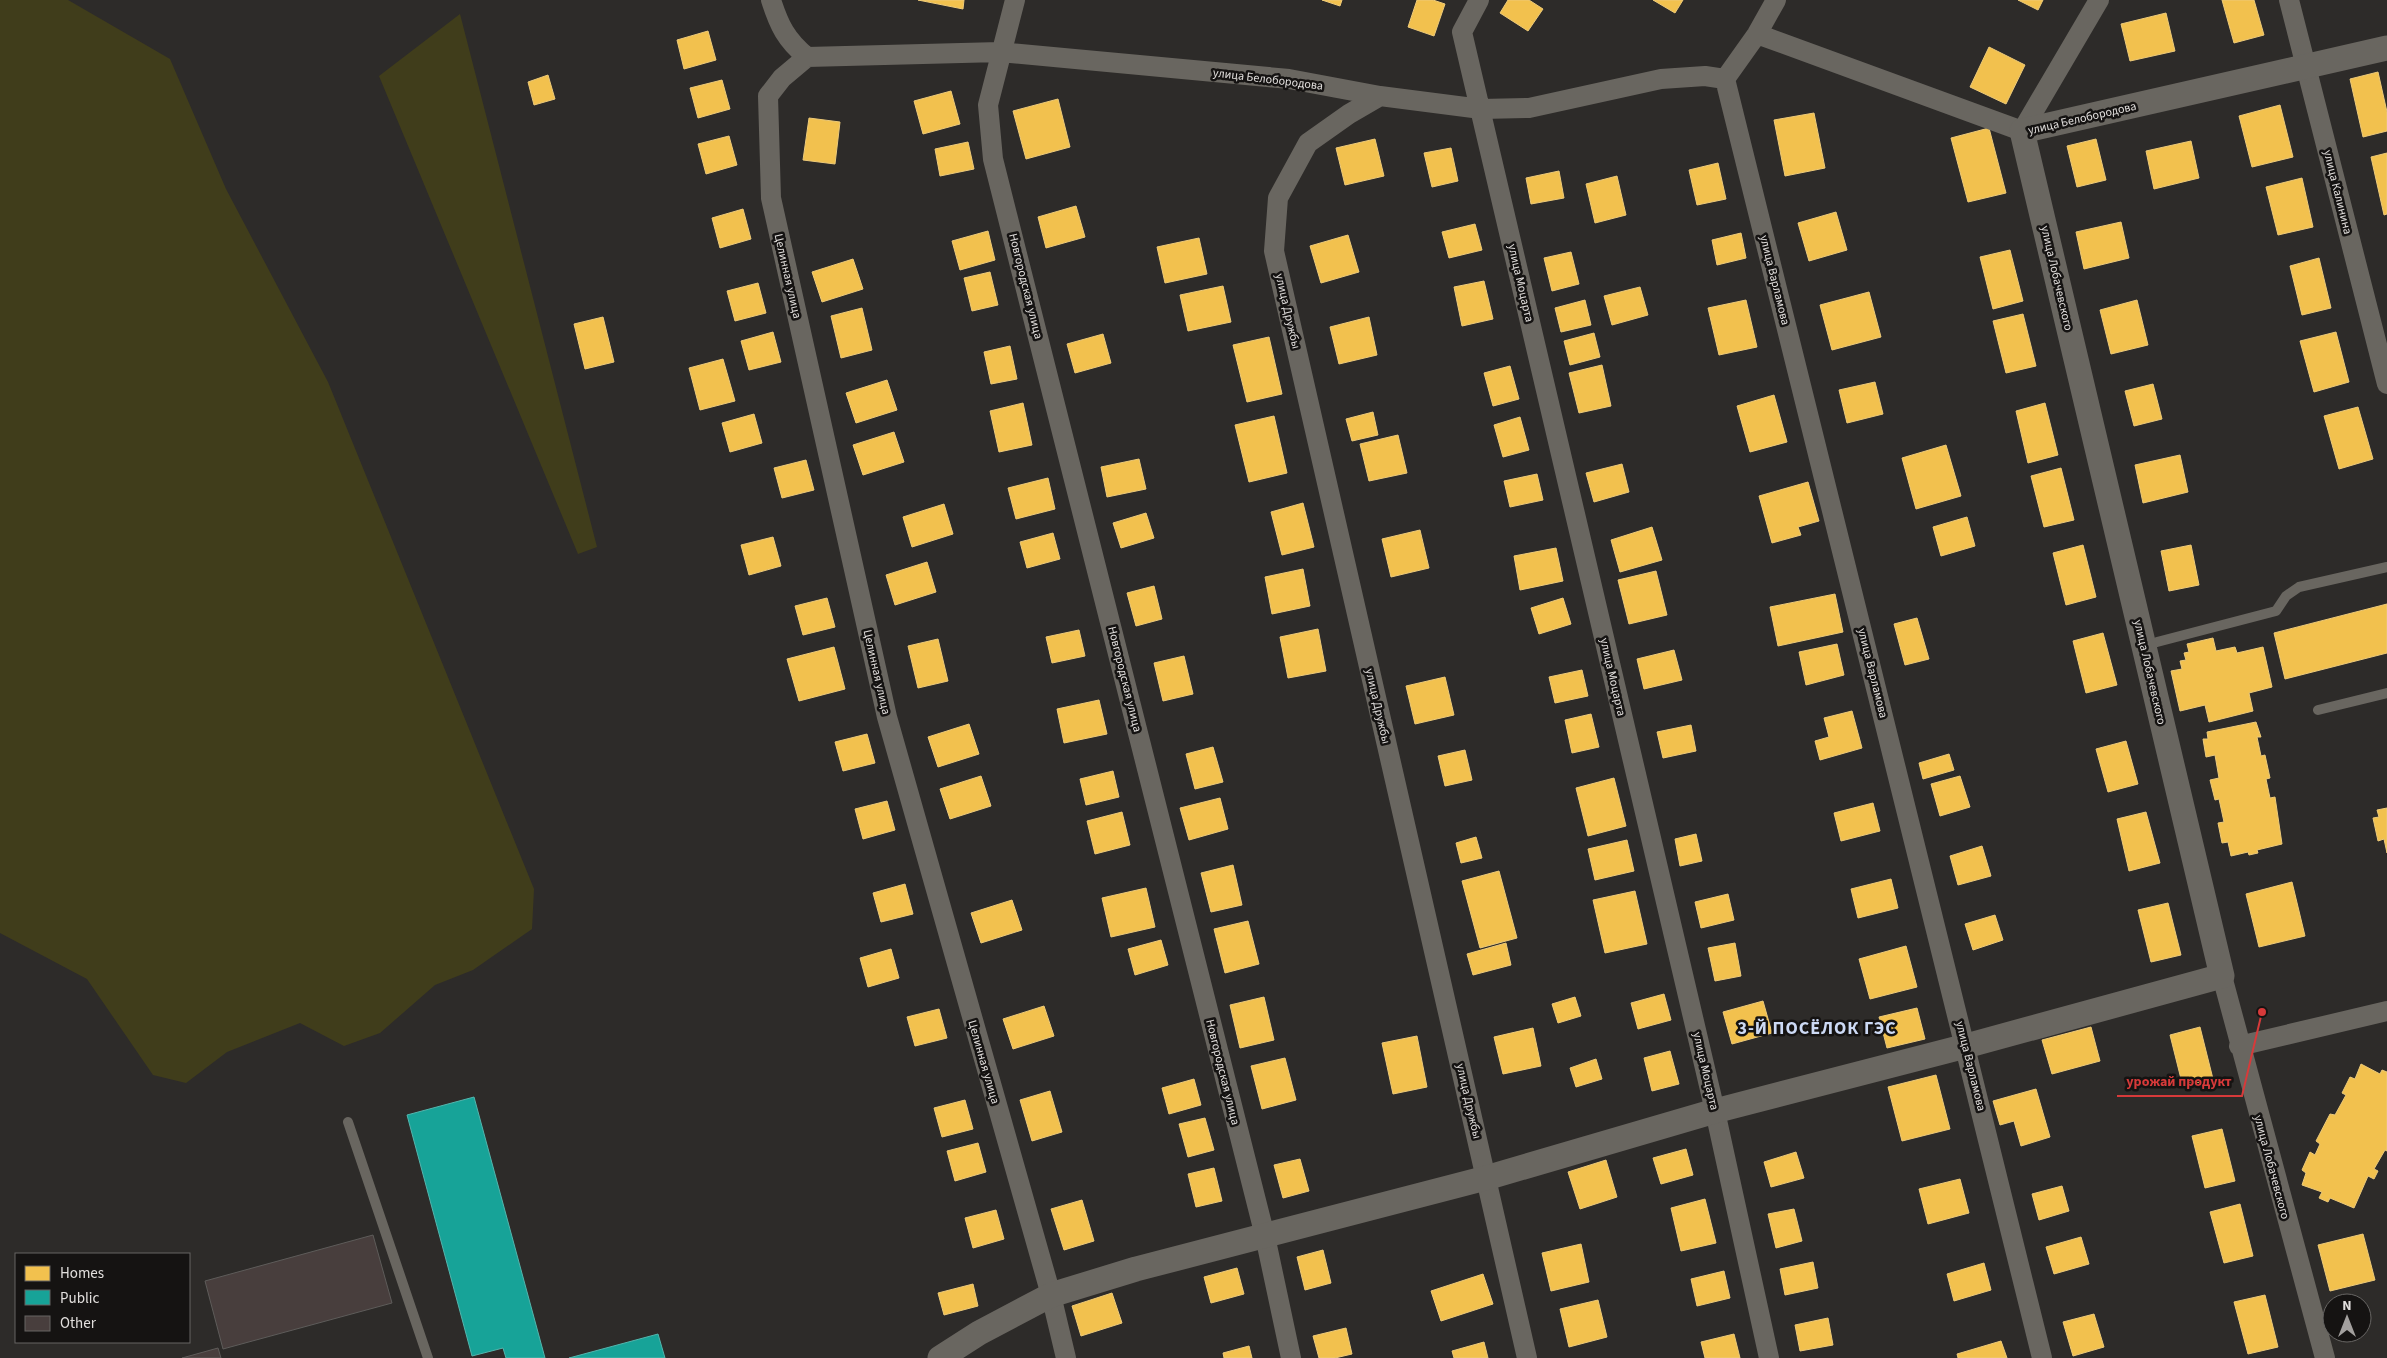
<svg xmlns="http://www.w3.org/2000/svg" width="2387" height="1358" font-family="'Source Sans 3',sans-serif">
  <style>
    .green { fill: #403d1b }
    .homes { fill: #f2c14e; stroke: #edca79 }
    .public { fill: #17a398; stroke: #54b5ad }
    .building { fill: #483e3d; stroke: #5e5c5a }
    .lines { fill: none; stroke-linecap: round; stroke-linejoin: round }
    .service { stroke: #696660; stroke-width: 10 }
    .minor { stroke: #696660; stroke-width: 20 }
    .tertiary { stroke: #696660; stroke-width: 25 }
    .labels { text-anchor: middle; stroke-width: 5; stroke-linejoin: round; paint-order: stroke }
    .street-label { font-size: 12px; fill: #e2dfdd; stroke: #151312 }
    .district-label { font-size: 18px; font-weight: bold; letter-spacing: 1px; fill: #ccd9f4; stroke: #151312 }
    .leader { fill: none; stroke: #d73a3a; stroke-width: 2 }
    .callout-dot { fill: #d73a3a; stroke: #151312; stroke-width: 2 }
    .callout-label { font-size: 14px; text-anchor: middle; font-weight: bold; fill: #d73a3a; stroke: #151312; stroke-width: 5; stroke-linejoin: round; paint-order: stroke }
  </style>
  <rect width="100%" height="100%" fill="#2d2b29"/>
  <path class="green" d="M 0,0 L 68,0 L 170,59 L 226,189 L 328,382 L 534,889 L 532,929 L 473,970 L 435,985 L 380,1033 L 344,1046 L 300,1023 L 227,1052 L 186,1083 L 153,1075 L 87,979 L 0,933 Z
    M 460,14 L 597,547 L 578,554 L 379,76 Z"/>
  <path class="homes" d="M 918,0 L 964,0 L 963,9 Z
    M 1322,0 L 1342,0 L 1340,6 Z
    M 1417,0 L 1433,0 L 1445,4 L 1434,36 L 1408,27 Z
    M 1508,0 L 1529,0 L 1543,9 L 1528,31 L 1500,13 Z
    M 1653,0 L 1683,0 L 1675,13 Z
    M 2018,0 L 2043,0 L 2038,10 Z
    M 2222,0 L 2254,0 L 2264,35 L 2234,43 Z
    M 2166,13 L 2175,51 L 2130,61 L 2121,24 Z
    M 708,31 L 716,60 L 684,69 L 677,40 Z
    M 1989,47 L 2025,65 L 2006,104 L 1970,87 Z
    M 2378,72 L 2387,112 L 2387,131 L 2363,137 L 2350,79 Z
    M 548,75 L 555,99 L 534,105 L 528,82 Z
    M 722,80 L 730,109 L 698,118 L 690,88 Z
    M 951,91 L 960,124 L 923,134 L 914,101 Z
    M 1058,99 L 1070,147 L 1026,159 L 1013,111 Z
    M 2280,105 L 2293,157 L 2252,167 L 2239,116 Z
    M 1814,113 L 1825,168 L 1785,176 L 1774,120 Z
    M 809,118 L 840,122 L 835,164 L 803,160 Z
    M 1989,128 L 2006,193 L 1968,202 L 1951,138 Z
    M 729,136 L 737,165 L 706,174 L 698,144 Z
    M 1375,139 L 1384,176 L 1345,185 L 1336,148 Z
    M 2096,139 L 2106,180 L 2077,187 L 2067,146 Z
    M 2191,141 L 2199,178 L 2154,189 L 2146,151 Z
    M 968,142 L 974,169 L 940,176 L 935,149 Z
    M 1451,148 L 1458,181 L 1432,187 L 1424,153 Z
    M 2387,153 L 2387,214 L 2384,215 L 2371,157 Z
    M 1718,163 L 1726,199 L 1697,205 L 1689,170 Z
    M 1559,171 L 1564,198 L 1531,204 L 1526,178 Z
    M 1617,176 L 1626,215 L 1595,223 L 1586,184 Z
    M 2302,178 L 2313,227 L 2278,235 L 2266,187 Z
    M 1076,206 L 1085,237 L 1046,248 L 1038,217 Z
    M 743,209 L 751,239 L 720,248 L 712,218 Z
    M 1836,212 L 1847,250 L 1809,261 L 1798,223 Z
    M 2121,222 L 2129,258 L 2084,269 L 2076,232 Z
    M 1475,224 L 1482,250 L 1449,258 L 1442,232 Z
    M 988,231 L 995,260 L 960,270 L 952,241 Z
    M 1741,233 L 1746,258 L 1717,265 L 1712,240 Z
    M 1348,235 L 1359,272 L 1321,283 L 1310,246 Z
    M 1199,238 L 1207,274 L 1165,283 L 1157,247 Z
    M 2010,250 L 2023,301 L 1993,309 L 1980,257 Z
    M 1571,252 L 1579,284 L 1552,291 L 1544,258 Z
    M 2319,258 L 2331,308 L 2302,315 L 2290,266 Z
    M 853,259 L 863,289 L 822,302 L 812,272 Z
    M 990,272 L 998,305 L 972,311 L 964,278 Z
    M 1484,281 L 1493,319 L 1462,326 L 1454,287 Z
    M 758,283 L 766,313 L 735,321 L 727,291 Z
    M 1223,286 L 1231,322 L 1188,331 L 1180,295 Z
    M 1640,287 L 1648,315 L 1612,325 L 1604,296 Z
    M 1869,292 L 1881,337 L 1832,350 L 1820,305 Z
    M 1585,300 L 1591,325 L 1561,332 L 1555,308 Z
    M 1746,300 L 1757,347 L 1719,355 L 1708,308 Z
    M 2137,300 L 2148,345 L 2111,354 L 2100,310 Z
    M 862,308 L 872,350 L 841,358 L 831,316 Z
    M 2023,314 L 2036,366 L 2006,373 L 1993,321 Z
    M 603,317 L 614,362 L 585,369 L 574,324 Z
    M 1369,317 L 1377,355 L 1339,364 L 1330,327 Z
    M 773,332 L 781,362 L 749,370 L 741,341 Z
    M 2336,332 L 2349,382 L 2314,392 L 2300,341 Z
    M 1594,333 L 1600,357 L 1570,365 L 1564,341 Z
    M 1103,334 L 1111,363 L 1075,373 L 1067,344 Z
    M 1269,337 L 1282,394 L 1247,402 L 1233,345 Z
    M 1010,346 L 1017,379 L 991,384 L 984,352 Z
    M 723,359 L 735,401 L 700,410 L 689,368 Z
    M 1602,365 L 1611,406 L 1579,413 L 1569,373 Z
    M 1510,366 L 1519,399 L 1493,406 L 1484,373 Z
    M 887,380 L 897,410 L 856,423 L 846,393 Z
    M 1875,382 L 1883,414 L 1847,423 L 1839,390 Z
    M 2153,384 L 2162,419 L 2134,426 L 2125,391 Z
    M 1774,395 L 1787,442 L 1750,452 L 1737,406 Z
    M 1023,403 L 1032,445 L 999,452 L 990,411 Z
    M 2045,403 L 2058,455 L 2028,463 L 2016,411 Z
    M 2358,407 L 2373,459 L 2339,469 L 2324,416 Z
    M 1373,412 L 1378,435 L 1352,441 L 1346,419 Z
    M 754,414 L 762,443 L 730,452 L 722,423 Z
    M 1274,416 L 1287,473 L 1249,482 L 1235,425 Z
    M 1520,417 L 1529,450 L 1503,457 L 1494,425 Z
    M 894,432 L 904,462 L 863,475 L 853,445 Z
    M 1398,435 L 1407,473 L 1369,481 L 1360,444 Z
    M 1946,445 L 1961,496 L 1916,509 L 1902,458 Z
    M 2180,455 L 2188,492 L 2143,503 L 2135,465 Z
    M 1139,459 L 1146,489 L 1107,497 L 1101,467 Z
    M 806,460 L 814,490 L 782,498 L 774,468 Z
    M 1622,464 L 1629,492 L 1594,502 L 1586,473 Z
    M 2061,468 L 2074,520 L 2044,527 L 2031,476 Z
    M 1537,474 L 1543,500 L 1510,507 L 1504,481 Z
    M 1048,478 L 1055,509 L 1016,519 L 1008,488 Z
    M 1808,482 L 1819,521 L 1798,527 L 1801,535 L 1772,543 L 1759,496 Z
    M 1303,503 L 1314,547 L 1282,555 L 1271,512 Z
    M 944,504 L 953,534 L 912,547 L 903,517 Z
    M 1146,513 L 1154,538 L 1121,548 L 1113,523 Z
    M 1967,517 L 1975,546 L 1941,556 L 1933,527 Z
    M 1652,527 L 1662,560 L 1620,572 L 1611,540 Z
    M 1420,530 L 1429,568 L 1391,577 L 1382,539 Z
    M 1053,533 L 1060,559 L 1027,568 L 1020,542 Z
    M 773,537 L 781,566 L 749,575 L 741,545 Z
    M 2083,545 L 2096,597 L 2066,605 L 2053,553 Z
    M 2191,545 L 2199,585 L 2169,591 L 2161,551 Z
    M 1556,548 L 1563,581 L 1520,590 L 1514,556 Z
    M 927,562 L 936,592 L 895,605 L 886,575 Z
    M 1303,569 L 1310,606 L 1272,614 L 1265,577 Z
    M 1656,571 L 1667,615 L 1629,624 L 1618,580 Z
    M 1154,586 L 1162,619 L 1136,626 L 1127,593 Z
    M 1835,594 L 1843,632 L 1778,646 L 1770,607 Z
    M 827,598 L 835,627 L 803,635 L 795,606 Z
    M 1563,598 L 1571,624 L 1539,634 L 1531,608 Z
    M 2387,604 L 2387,653 L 2285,679 L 2274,633 Z
    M 1917,618 L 1929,659 L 1905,665 L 1894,624 Z
    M 1318,629 L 1326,671 L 1288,678 L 1280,637 Z
    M 1079,630 L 1085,656 L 1052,663 L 1046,637 Z
    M 2103,633 L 2117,685 L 2086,693 L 2073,641 Z
    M 2213,638 L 2216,651 L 2235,647 L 2237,653 L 2263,647 L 2272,687 L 2249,693 L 2253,711 L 2209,722 L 2205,705 L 2180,711 L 2171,671 L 2182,669 L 2180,661 L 2186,660 L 2184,653 L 2189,652 L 2187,644 Z
    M 938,639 L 948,681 L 918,688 L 908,646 Z
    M 1837,644 L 1844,675 L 1806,685 L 1799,652 Z
    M 834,647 L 845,689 L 799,701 L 787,659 Z
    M 1674,650 L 1682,680 L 1644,689 L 1637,659 Z
    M 1184,656 L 1193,694 L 1163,701 L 1154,663 Z
    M 1582,670 L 1588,696 L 1555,703 L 1549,677 Z
    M 1445,677 L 1454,715 L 1415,724 L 1406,686 Z
    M 1099,700 L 1107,734 L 1064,743 L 1057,709 Z
    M 1852,711 L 1862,748 L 1820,760 L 1815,741 L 1829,737 L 1824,718 Z
    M 1591,714 L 1599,747 L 1572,753 L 1565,720 Z
    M 2256,722 L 2261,737 L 2257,737 L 2261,756 L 2265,755 L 2270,778 L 2266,779 L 2270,798 L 2275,797 L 2282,844 L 2257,850 L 2258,853 L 2249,855 L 2248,852 L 2231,856 L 2228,842 L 2222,843 L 2218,823 L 2224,822 L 2219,799 L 2215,800 L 2210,780 L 2219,778 L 2215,755 L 2206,757 L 2203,739 L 2208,739 L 2207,732 Z
    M 969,724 L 979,754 L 938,767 L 928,737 Z
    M 1691,725 L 1696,751 L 1663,758 L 1657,732 Z
    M 867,734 L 875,763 L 843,771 L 835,742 Z
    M 2126,741 L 2138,784 L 2108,792 L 2096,749 Z
    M 1213,747 L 1223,782 L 1195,789 L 1186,754 Z
    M 1465,750 L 1472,780 L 1445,786 L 1438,756 Z
    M 1949,754 L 1954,770 L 1923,779 L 1919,763 Z
    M 1113,771 L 1119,797 L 1086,805 L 1080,779 Z
    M 981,776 L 991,806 L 950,819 L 940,789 Z
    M 1960,776 L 1970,807 L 1940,816 L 1931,784 Z
    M 1614,778 L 1626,826 L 1588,836 L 1576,788 Z
    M 1220,798 L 1228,829 L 1189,840 L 1180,808 Z
    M 887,801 L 895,830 L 863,839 L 855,809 Z
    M 1873,803 L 1880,831 L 1841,841 L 1834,813 Z
    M 2387,808 L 2387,853 L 2384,839 L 2378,841 L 2373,818 L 2379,817 L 2377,810 Z
    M 1122,812 L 1130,845 L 1095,854 L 1087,821 Z
    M 2146,812 L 2160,863 L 2129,871 L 2117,819 Z
    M 1696,834 L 1702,861 L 1680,866 L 1675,839 Z
    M 1476,837 L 1482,858 L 1461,863 L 1456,843 Z
    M 1627,840 L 1634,871 L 1595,880 L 1588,849 Z
    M 1982,846 L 1991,876 L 1958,885 L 1950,856 Z
    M 1233,865 L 1242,905 L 1211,912 L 1201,873 Z
    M 1499,871 L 1517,938 L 1480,948 L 1462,881 Z
    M 1891,879 L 1898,908 L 1858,918 L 1851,889 Z
    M 2292,882 L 2305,936 L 2259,947 L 2246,894 Z
    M 905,884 L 913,914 L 881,922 L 873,893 Z
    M 1146,888 L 1155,927 L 1111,937 L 1102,898 Z
    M 1635,891 L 1647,944 L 1605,953 L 1593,900 Z
    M 1728,894 L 1734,920 L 1701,928 L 1695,902 Z
    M 1012,900 L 1022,930 L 981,943 L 971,913 Z
    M 2168,903 L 2181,955 L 2151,962 L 2138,910 Z
    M 1995,915 L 2003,940 L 1973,950 L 1965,924 Z
    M 1248,921 L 1259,964 L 1225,973 L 1214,929 Z
    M 1161,940 L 1168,965 L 1135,975 L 1128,949 Z
    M 1506,943 L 1511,965 L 1473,975 L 1467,954 Z
    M 1735,943 L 1741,976 L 1715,981 L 1708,948 Z
    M 1906,946 L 1917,987 L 1870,999 L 1859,959 Z
    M 891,949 L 899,978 L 868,987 L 860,958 Z
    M 1664,994 L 1671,1020 L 1638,1029 L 1631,1003 Z
    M 1264,997 L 1274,1040 L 1240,1048 L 1230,1005 Z
    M 1575,997 L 1581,1016 L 1558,1023 L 1552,1004 Z
    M 1763,1001 L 1772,1033 L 1732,1044 L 1723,1012 Z
    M 1044,1006 L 1054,1036 L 1013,1049 L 1003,1019 Z
    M 1917,1008 L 1925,1039 L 1887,1048 L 1879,1017 Z
    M 939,1009 L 947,1038 L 915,1046 L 907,1017 Z
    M 2091,1027 L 2100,1061 L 2052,1074 L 2042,1040 Z
    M 2200,1027 L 2213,1079 L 2183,1087 L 2170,1035 Z
    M 1533,1028 L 1541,1066 L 1503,1074 L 1494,1037 Z
    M 1417,1036 L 1427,1087 L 1393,1094 L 1382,1043 Z
    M 1670,1051 L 1679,1084 L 1652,1091 L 1644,1058 Z
    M 1285,1058 L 1296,1100 L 1262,1109 L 1251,1066 Z
    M 1596,1059 L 1602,1079 L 1576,1087 L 1570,1068 Z
    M 2361,1064 L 2380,1074 L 2382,1070 L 2387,1072 L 2387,1151 L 2385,1150 L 2374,1169 L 2378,1171 L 2374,1179 L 2368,1176 L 2354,1208 L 2330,1198 L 2328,1202 L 2319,1198 L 2322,1192 L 2302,1185 L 2306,1173 L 2302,1170 L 2310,1152 L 2315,1155 L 2320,1144 L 2316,1141 L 2330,1114 L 2335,1115 L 2346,1095 L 2342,1093 L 2350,1077 L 2355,1079 Z
    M 1936,1075 L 1950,1129 L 1902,1141 L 1888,1087 Z
    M 1194,1079 L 1201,1105 L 1169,1114 L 1162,1088 Z
    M 2036,1089 L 2050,1137 L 2021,1146 L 2014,1121 L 2000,1125 L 1993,1101 Z
    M 1050,1091 L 1062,1132 L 1032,1141 L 1020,1100 Z
    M 965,1100 L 973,1129 L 942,1137 L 934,1108 Z
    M 1205,1118 L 1214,1150 L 1188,1157 L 1179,1124 Z
    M 2222,1129 L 2235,1181 L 2205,1188 L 2192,1136 Z
    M 978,1143 L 986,1172 L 955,1181 L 947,1151 Z
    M 1686,1149 L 1693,1175 L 1661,1184 L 1653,1158 Z
    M 1796,1152 L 1804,1178 L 1771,1187 L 1764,1162 Z
    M 1300,1159 L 1309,1191 L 1283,1198 L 1274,1165 Z
    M 1606,1160 L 1617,1197 L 1580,1209 L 1568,1172 Z
    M 1214,1168 L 1222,1201 L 1196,1207 L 1188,1174 Z
    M 1960,1179 L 1969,1213 L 1928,1224 L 1919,1189 Z
    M 2062,1186 L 2069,1211 L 2039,1220 L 2032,1194 Z
    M 1705,1199 L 1716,1243 L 1681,1251 L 1671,1208 Z
    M 1082,1200 L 1094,1241 L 1064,1250 L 1051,1209 Z
    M 2240,1204 L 2253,1256 L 2224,1263 L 2210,1212 Z
    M 1794,1209 L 1802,1241 L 1776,1248 L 1768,1214 Z
    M 996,1210 L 1004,1239 L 973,1248 L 965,1218 Z
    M 2363,1234 L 2375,1280 L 2330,1291 L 2318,1245 Z
    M 2081,1237 L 2089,1264 L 2054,1274 L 2046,1247 Z
    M 1581,1244 L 1589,1282 L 1551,1291 L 1542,1253 Z
    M 1323,1250 L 1331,1283 L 1305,1290 L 1297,1257 Z
    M 1813,1262 L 1818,1288 L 1785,1295 L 1780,1269 Z
    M 1984,1263 L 1991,1290 L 1954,1301 L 1947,1274 Z
    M 1237,1268 L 1244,1294 L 1211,1303 L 1204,1277 Z
    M 1724,1271 L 1730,1298 L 1697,1306 L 1691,1279 Z
    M 1483,1274 L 1493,1304 L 1441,1321 L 1431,1291 Z
    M 973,1284 L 978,1306 L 944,1315 L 938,1293 Z
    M 1112,1293 L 1122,1323 L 1081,1336 L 1072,1306 Z
    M 2265,1295 L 2278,1347 L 2248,1354 L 2234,1302 Z
    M 1598,1300 L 1607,1337 L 1569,1347 L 1560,1309 Z
    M 2094,1314 L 2104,1347 L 2073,1356 L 2063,1322 Z
    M 1828,1318 L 1833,1345 L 1800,1351 L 1795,1325 Z
    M 1346,1328 L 1352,1354 L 1335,1358 L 1319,1358 L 1313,1336 Z
    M 1734,1334 L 1740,1358 L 1705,1358 L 1701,1342 Z
    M 2001,1341 L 2007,1358 L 1958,1358 L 1957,1354 Z
    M 1484,1342 L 1488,1358 L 1454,1358 L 1452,1351 Z
    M 1249,1346 L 1252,1358 L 1224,1358 L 1223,1353 Z"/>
  <path class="public" d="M 474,1097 L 545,1358 L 506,1358 L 503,1348 L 472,1356 L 407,1115 Z
    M 658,1334 L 665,1358 L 569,1358 Z"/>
  <path class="building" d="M 373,1235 L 392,1303 L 223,1349 L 205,1281 Z
    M 218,1348 L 221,1358 L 182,1358 Z"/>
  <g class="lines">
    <path class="service" d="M 2157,642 L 2276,611 L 2286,596 L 2299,587 L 2387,567
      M 2318,710 L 2387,693
      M 348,1122 L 428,1358"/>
    <path class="minor" d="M 771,0 C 779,25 786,40 807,57
      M 1015,0 L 988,105 L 993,159 L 1265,1236 L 1291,1358
      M 1479,0 L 1462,32 L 1715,1111 L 1769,1358
      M 1776,0 L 1757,34 L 1725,79 L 2042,1358
      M 2289,0 L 2387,384
      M 1757,34 L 2022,131 L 2099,0
      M 807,57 L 782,78 L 768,96 L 771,198 L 887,717 L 1051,1295 L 1066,1358
      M 807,57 L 1000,52 L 1289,79 L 1380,96 L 1481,109 L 1529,108 L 1661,79 L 1705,76 L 1725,79
      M 1380,96 L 1349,114 L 1308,143 L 1278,198 L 1274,251 L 1527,1358
      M 2222,976 L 2325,1358
      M 2239,1046 L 2387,1011"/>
    <path class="tertiary" d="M 940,1358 L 979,1333 L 1051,1295 L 1136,1269 L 1486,1178 L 1715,1111 L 1966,1046 L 2222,976 L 2022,131 L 2387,48"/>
  </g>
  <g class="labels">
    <g class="street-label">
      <text transform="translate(1268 79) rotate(7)" y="4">улица Белобородова</text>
      <text transform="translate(2082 118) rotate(-13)" y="4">улица Белобородова</text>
      <text transform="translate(2338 192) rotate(76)" y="4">улица Калинина</text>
      <text transform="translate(788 276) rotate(77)" y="4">Целинная улица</text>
      <text transform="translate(2057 278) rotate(77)" y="4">улица Лобачевского</text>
      <text transform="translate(1775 280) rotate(76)" y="4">улица Варламова</text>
      <text transform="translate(1521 283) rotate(77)" y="4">улица Моцарта</text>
      <text transform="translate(1026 286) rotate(76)" y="4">Новгородская улица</text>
      <text transform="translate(1288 311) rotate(77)" y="4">улица Дружбы</text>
      <text transform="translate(877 672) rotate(77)" y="4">Целинная улица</text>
      <text transform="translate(2150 672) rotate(77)" y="4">улица Лобачевского</text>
      <text transform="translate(1873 673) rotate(76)" y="4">улица Варламова</text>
      <text transform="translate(1613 677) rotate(77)" y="4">улица Моцарта</text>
      <text transform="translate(1125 679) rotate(76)" y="4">Новгородская улица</text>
      <text transform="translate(1378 706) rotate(77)" y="4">улица Дружбы</text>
      <text transform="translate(984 1062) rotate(74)" y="4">Целинная улица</text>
      <text transform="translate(1971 1066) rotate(76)" y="4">улица Варламова</text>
      <text transform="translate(1706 1071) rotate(77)" y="4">улица Моцарта</text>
      <text transform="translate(1223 1072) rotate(76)" y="4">Новгородская улица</text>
      <text transform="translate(1469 1101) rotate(77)" y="4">улица Дружбы</text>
      <text transform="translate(2272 1167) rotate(75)" y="4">улица Лобачевского</text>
    </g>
    <g class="district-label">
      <text x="1817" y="1034">3-Й ПОСЁЛОК ГЭС</text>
    </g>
  </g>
  <path class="leader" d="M2262 1012L2242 1096H2117"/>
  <circle class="callout-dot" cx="2262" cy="1012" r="5"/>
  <g class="callout-label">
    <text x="2179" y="1086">урожай продукт</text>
  </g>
  <rect x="15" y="1253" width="175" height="90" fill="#151312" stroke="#676563"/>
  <rect x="25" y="1266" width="25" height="15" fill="#f2c14e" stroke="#676563"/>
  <text x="60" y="1278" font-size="15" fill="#e2dfdd">Homes</text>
  <rect x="25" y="1290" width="25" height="15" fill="#17a398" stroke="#676563"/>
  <text x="60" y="1303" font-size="15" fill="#e2dfdd">Public</text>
  <rect x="25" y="1316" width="25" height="15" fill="#483e3d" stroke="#676563"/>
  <text x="60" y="1328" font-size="15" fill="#e2dfdd">Other</text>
  <g transform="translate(2347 1318)"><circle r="24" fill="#151312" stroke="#676563"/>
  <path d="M0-4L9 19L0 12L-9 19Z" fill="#a3a09e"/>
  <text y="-8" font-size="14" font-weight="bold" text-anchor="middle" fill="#e2dfdd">N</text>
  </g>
</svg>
